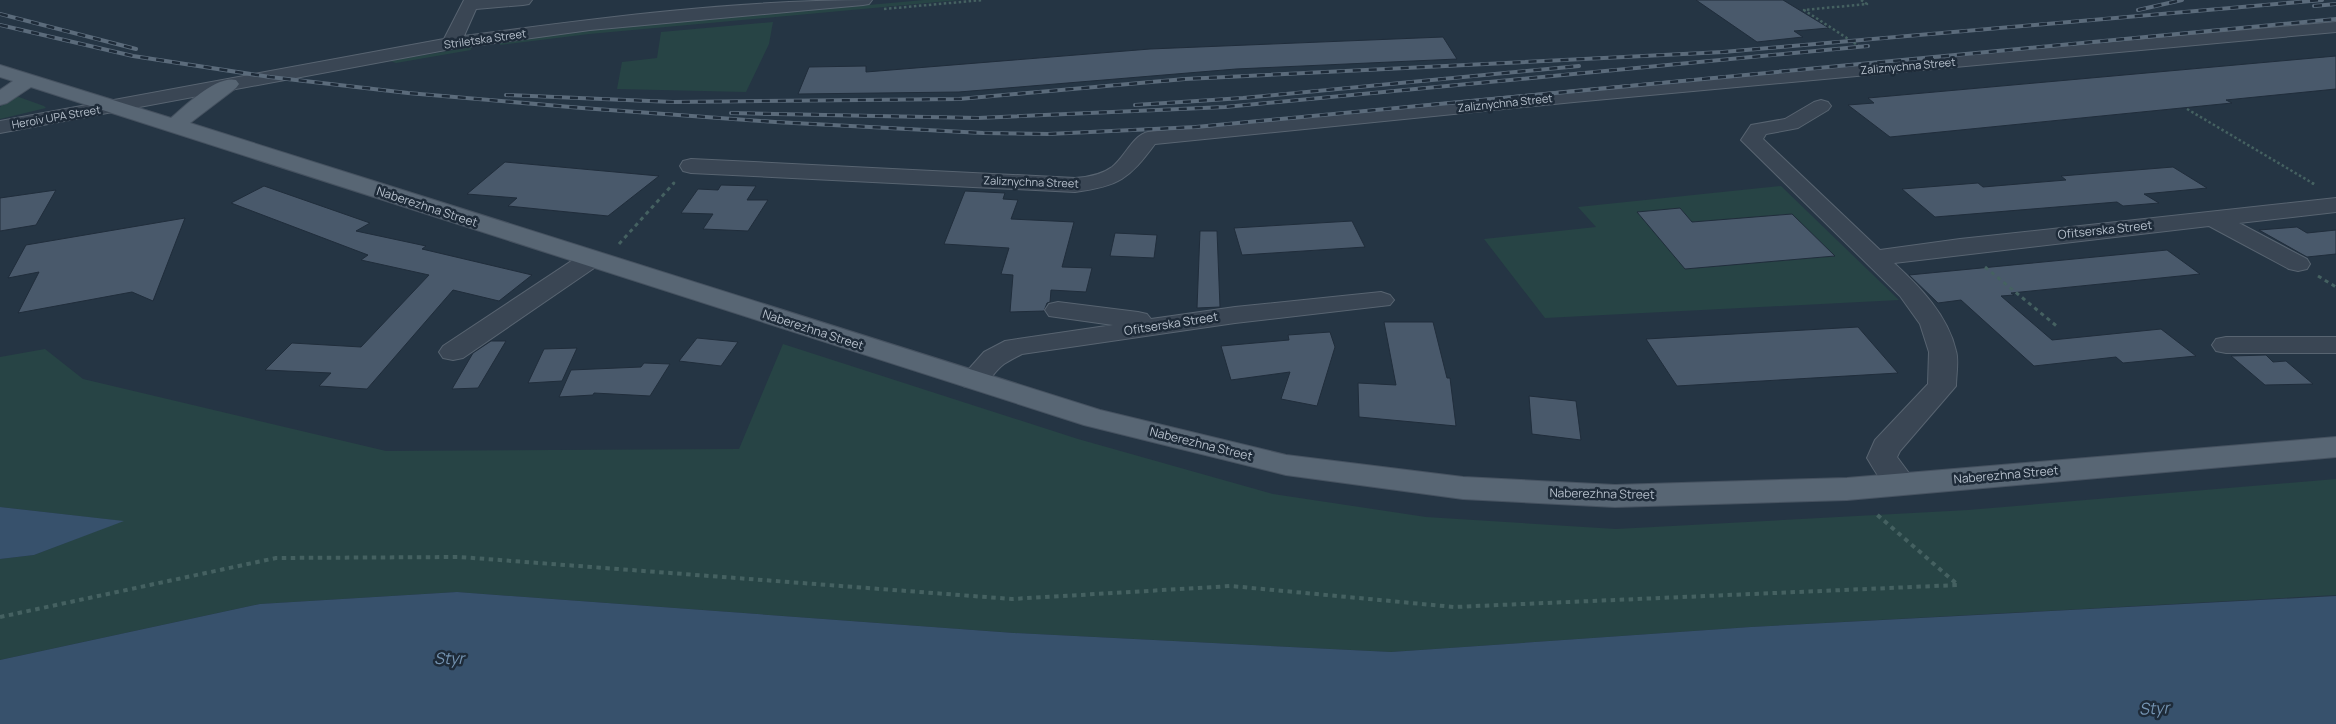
<svg xmlns="http://www.w3.org/2000/svg" width="2336" height="724" font-family="Manrope,sans-serif">
  <style>
    .green { fill: #274445 }
    .water { fill: #37516c }
    .building { fill: #49596b; stroke: #202d3b }
    .lines { fill: none; stroke-linecap: round; stroke-linejoin: round }
    .minor-casing { stroke: #586471; stroke-width: 2 }
    .major-casing { stroke: #465260; stroke-width: 2 }
    .path-far2 { stroke: #456161; stroke-width: 2.5; stroke-dasharray: 2.5 2.5; stroke-linecap: butt }
    .path-far1 { stroke: #456161; stroke-width: 3; stroke-dasharray: 4 4; stroke-linecap: butt }
    .path { stroke: #456161; stroke-width: 4; stroke-dasharray: 4.5 4.5; stroke-linecap: butt }
    .minor { fill: #3a4654; fill-rule: evenodd }
    .major { fill: #586674; fill-rule: evenodd }
    .rail-casing { stroke: #5b6b7b; stroke-width: 4 }
    .rail { stroke: #1e2b39; stroke-width: 2.5; stroke-dasharray: 8; stroke-linecap: butt }
    .labels { text-anchor: middle; stroke-width: 5; stroke-linejoin: round; paint-order: stroke }
    .far-street-label { font-size: 11px; fill: #b7c1cd; stroke: #1e2b39 }
    .street-label { font-size: 12px; fill: #b7c1cd; stroke: #1e2b39 }
    .near-water-label { font-size: 16px; font-style: italic; fill: #7594b2; stroke: #1e2b39 }
  </style>
  <rect width="100%" height="100%" fill="#253544"/>
  <path class="green" d="M 924,0 L 960,0 L 589,34 L 500,45 L 500,42 L 590,30 Z
    M 773,22 L 769,44 L 746,92 L 617,89 L 622,62 L 657,58 L 661,32 Z
    M 471,47 L 471,50 L 396,63 L 390,61 Z
    M 16,96 L 44,106 L 46,108 L 0,119 L 0,107 L 10,97 Z
    M 1781,186 L 1899,300 L 1545,318 L 1484,239 L 1596,227 L 1578,207 Z
    M 783,344 L 1078,439 L 1273,494 L 1426,517 L 1616,529 L 1968,510 L 2336,479 L 2336,595 L 1751,627 L 1391,652 L 1014,633 L 457,592 L 260,604 L 0,660 L 0,559 L 34,555 L 122,521 L 0,507 L 0,357 L 45,349 L 83,379 L 386,451 L 739,449 Z"/>
  <path class="water" d="M 0,507 L 124,521 L 34,555 L 0,559 Z
    M 457,592 L 1014,633 L 1391,652 L 1751,627 L 2336,596 L 2336,724 L 0,724 L 0,660 L 260,604 Z"/>
  <path class="building" d="M 1696,0 L 1783,0 L 1829,28 L 1794,31 L 1803,37 L 1757,42 Z
    M 1443,37 L 1457,59 L 1236,69 L 959,92 L 798,94 L 809,67 L 866,66 L 866,72 L 1150,49 Z
    M 2336,56 L 2336,89 L 2226,100 L 2232,103 L 1890,137 L 1848,105 L 1874,103 L 1868,98 Z
    M 505,162 L 659,176 L 608,216 L 508,206 L 517,198 L 467,194 Z
    M 2173,167 L 2207,188 L 2144,194 L 2159,203 L 2123,206 L 2117,202 L 1935,217 L 1902,189 L 1978,183 L 1983,187 L 2066,180 L 2061,176 Z
    M 721,185 L 756,186 L 747,200 L 768,200 L 748,231 L 703,229 L 713,214 L 681,213 L 698,189 L 718,190 Z
    M 264,186 L 370,223 L 356,231 L 426,246 L 422,249 L 532,275 L 499,301 L 453,290 L 367,389 L 319,386 L 331,373 L 265,370 L 292,343 L 361,347 L 429,275 L 361,260 L 368,255 L 231,203 Z
    M 56,190 L 36,225 L 0,231 L 0,198 Z
    M 965,191 L 1005,193 L 1003,199 L 1018,200 L 1011,219 L 1074,222 L 1062,267 L 1092,268 L 1086,292 L 1051,290 L 1050,302 L 1047,303 L 1044,311 L 1010,312 L 1013,275 L 1001,274 L 1009,248 L 944,244 Z
    M 1680,208 L 1692,222 L 1792,214 L 1835,256 L 1685,269 L 1637,212 Z
    M 185,218 L 153,301 L 132,292 L 18,313 L 39,272 L 8,278 L 26,245 Z
    M 1352,221 L 1365,247 L 1242,255 L 1234,228 Z
    M 2297,227 L 2307,233 L 2336,230 L 2336,254 L 2307,257 L 2259,230 Z
    M 1200,231 L 1217,231 L 1220,307 L 1197,308 Z
    M 1115,233 L 1157,235 L 1154,258 L 1110,256 Z
    M 2167,250 L 2200,274 L 2011,293 L 2014,295 L 2001,296 L 2052,340 L 2161,329 L 2196,356 L 2123,363 L 2116,357 L 2034,366 L 1961,300 L 1938,303 L 1909,275 Z
    M 1384,322 L 1433,322 L 1447,378 L 1450,378 L 1456,426 L 1359,417 L 1358,383 L 1396,385 Z
    M 1858,327 L 1898,373 L 1677,386 L 1646,339 Z
    M 1330,332 L 1335,347 L 1317,406 L 1281,399 L 1290,372 L 1231,380 L 1221,346 L 1289,340 L 1288,335 Z
    M 697,338 L 738,342 L 721,366 L 679,361 Z
    M 491,341 L 506,341 L 478,388 L 452,389 L 473,353 Z
    M 577,348 L 562,381 L 528,383 L 544,349 Z
    M 2266,355 L 2273,362 L 2286,361 L 2313,384 L 2265,385 L 2231,356 Z
    M 644,363 L 670,364 L 650,396 L 594,393 L 593,395 L 559,397 L 571,370 L 641,367 Z
    M 1529,396 L 1576,401 L 1581,440 L 1532,434 Z"/>
  <g class="lines">
    <defs>
      <path id="minor" d="M 464,0 L 532,0 L 529,4 L 523,5 L 476,9 L 464,36 C 599,18 735,0 872,0 L 869,4 L 863,5 L 590,30 L 451,49 L 0,133 L 0,121 L 444,39 Z
        M 2336,22 L 2336,32 L 1574,102 L 1155,144 C 1129,179 1119,186 1075,192 L 691,173 L 683,171 L 680,166 L 683,161 L 691,159 L 1075,178 C 1088,177 1101,175 1112,167 C 1125,157 1133,135 1148,132 L 1574,90 Z
        M 1821,100 L 1828,102 L 1831,106 L 1828,110 L 1798,128 L 1766,134 L 1763,139 L 1880,250 L 1960,239 L 2336,198 L 2336,212 L 2239,223 L 2307,259 L 2310,264 L 2307,269 L 2298,271 L 2289,269 L 2209,226 L 1894,263 C 1920,287 1948,315 1956,351 C 1959,361 1956,375 1956,386 L 1900,451 L 1897,457 L 1917,484 L 1913,492 C 1888,499 1879,477 1867,458 L 1875,440 L 1928,384 L 1929,352 L 1920,324 L 1900,296 L 1741,140 L 1751,125 L 1785,119 L 1814,102 Z
        M 591,252 L 600,254 L 603,259 L 600,264 L 463,358 L 453,360 L 443,358 L 439,352 L 443,346 L 582,254 Z
        M 1381,292 L 1390,295 L 1394,300 L 1390,305 L 1235,323 L 1022,354 C 1016,357 1010,360 1004,364 C 988,376 988,393 963,386 L 959,380 L 984,352 L 1005,341 L 1113,325 L 1049,316 L 1045,310 L 1049,304 L 1058,302 L 1138,312 L 1147,314 L 1151,319 L 1235,307 Z
        M 2226,337 L 2336,337 L 2336,353 L 2226,353 L 2216,351 L 2212,345 L 2216,339 Z"/>
      <path id="major" d="M 0,65 L 171,118 C 186,105 217,75 236,80 L 239,84 L 236,88 L 190,123 L 1100,410 L 1286,455 L 1463,477 L 1615,485 L 1847,478 L 2336,437 L 2336,457 L 1847,500 L 1615,507 L 1463,499 L 1286,475 L 1084,425 L 31,87 L 7,103 L 0,105 L 0,90 L 13,81 L 0,77 Z"/>
    </defs>
    <use href="#minor" class="minor-casing"/>
    <use href="#major" class="major-casing"/>
    <path class="path-far2" d="M 1861,0 L 1867,4 L 1804,10 L 1862,48
      M 884,9 L 983,0
      M 2187,109 L 2314,184
      M 673,184 L 675,182"/>
    <path class="path-far1" d="M 2312,183 L 2314,184
      M 619,244 L 674,183
      M 1985,267 L 2059,328
      M 2318,276 L 2336,287"/>
    <path class="path" d="M 0,617 L 276,558 L 460,557 L 1012,599 L 1231,586 L 1454,607 L 1958,585 L 1874,512"/>
    <use href="#minor" class="minor"/>
    <use href="#major" class="major"/>
    <defs>
      <path id="rail" d="M 2314,6 L 2336,4
        M 2138,10 L 2182,0
        M 0,14 L 136,49
        M 0,25 L 133,56 L 270,77 L 408,93 L 582,108 L 775,122 L 983,133 L 1048,134 L 1196,127 L 2336,19
        M 506,95 L 673,102 L 959,99 L 1185,79 L 1723,52 L 2322,0
        M 1135,105 L 1243,98 L 1579,66
        M 731,113 L 978,118 L 1225,107 L 1868,46"/>
    </defs>
    <use href="#rail" class="rail-casing"/>
    <use href="#rail" class="rail"/>
  </g>
  <g class="labels">
    <g class="far-street-label">
      <text transform="translate(485 39) rotate(-8)" y="4">Striletska Street</text>
      <text transform="translate(1908 66) rotate(-5)" y="4">Zaliznychna Street</text>
      <text transform="translate(1505 103) rotate(-6)" y="4">Zaliznychna Street</text>
      <text transform="translate(56 117) rotate(-10)" y="4">Heroiv UPA Street</text>
      <text transform="translate(1031 182) rotate(2)" y="4">Zaliznychna Street</text>
    </g>
    <g class="street-label">
      <text transform="translate(427 207) rotate(18)" y="4">Naberezhna Street</text>
      <text transform="translate(2105 230) rotate(-6)" y="4">Ofitserska Street</text>
      <text transform="translate(1171 324) rotate(-9)" y="4">Ofitserska Street</text>
      <text transform="translate(813 330) rotate(18)" y="4">Naberezhna Street</text>
      <text transform="translate(1201 444) rotate(14)" y="4">Naberezhna Street</text>
      <text transform="translate(2006 475) rotate(-5)" y="4">Naberezhna Street</text>
      <text transform="translate(1602 494) rotate(1)" y="4">Naberezhna Street</text>
    </g>
    <g class="near-water-label">
      <text x="449" y="664">Styr</text>
      <text transform="translate(2154 708) rotate(-3)" y="6">Styr</text>
    </g>
  </g>
</svg>
